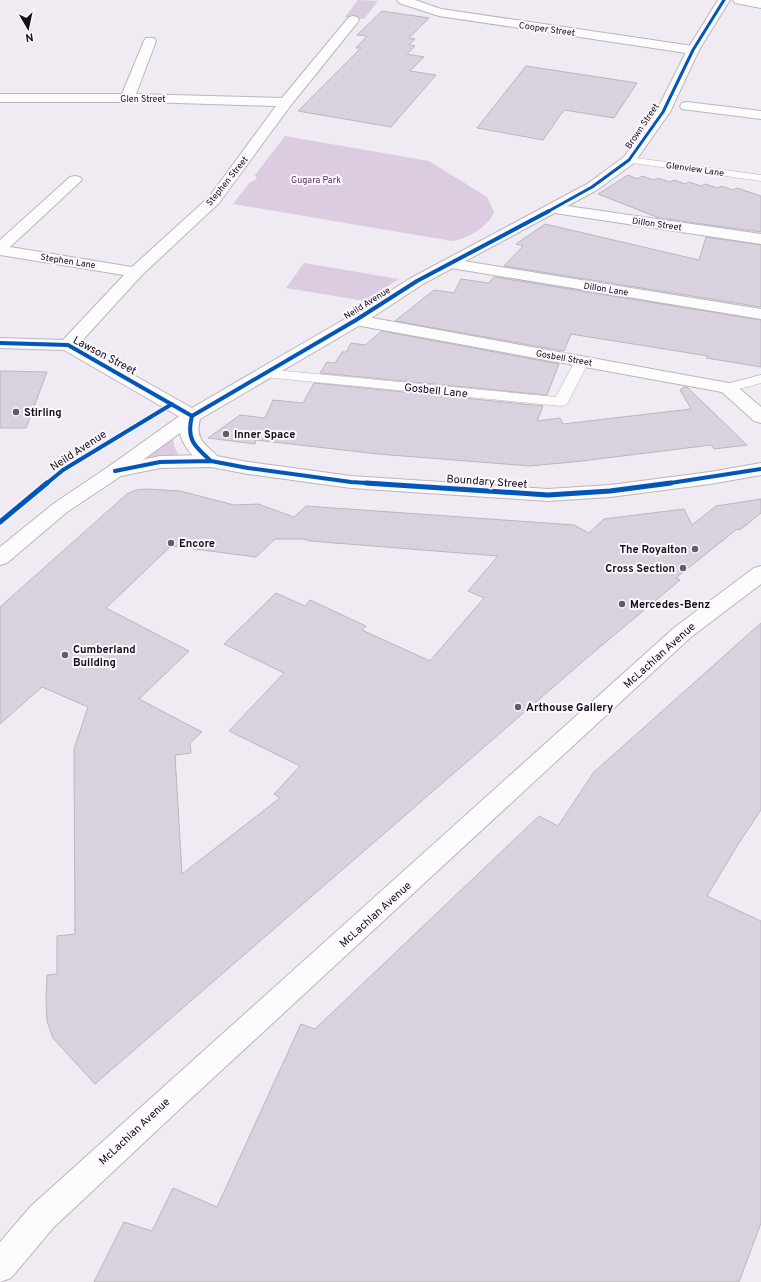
<svg xmlns="http://www.w3.org/2000/svg" width="761" height="1282" font-family="Overpass,sans-serif">
  <style>
    .green { fill: #dbcce0 }
    .building { fill: #dad1de; stroke: #bbb6bd; fill-rule: evenodd }
    .lines { fill: none; stroke-linecap: round; stroke-linejoin: round }
    .service-casing { stroke: #bab6bc; stroke-width: 1 }
    .minor-casing { stroke: #bab6bc; stroke-width: 2 }
    .tertiary-casing { stroke: #bab6bc; stroke-width: 2 }
    .secondary-casing { stroke: #bab6bc; stroke-width: 2 }
    .service { fill: #fdfcfd; fill-rule: evenodd }
    .minor { fill: #fdfcfd; fill-rule: evenodd }
    .tertiary { fill: #fdfcfd; fill-rule: evenodd }
    .secondary { fill: #fdfcfd; fill-rule: evenodd }
    .cycleway-far2-casing { stroke: #fcf6ff; stroke-width: 4.5 }
    .cycleway-far1-casing { stroke: #fcf6ff; stroke-width: 6 }
    .cycleway-casing { stroke: #fcf6ff; stroke-width: 8 }
    .cycleway-far2 { stroke: #0057b8; stroke-width: 3 }
    .cycleway-far1 { stroke: #0057b8; stroke-width: 4 }
    .cycleway { stroke: #0057b8; stroke-width: 5 }
    .poi-dot { fill: #615c62; stroke: #fcf6ff; stroke-width: 1.5 }
    .labels { text-anchor: middle; stroke-width: 4; stroke-linejoin: round; paint-order: stroke }
    .far-street-label { font-size: 9px; fill: #141015; stroke: #fcf6ff }
    .far-park-label { font-size: 9px; fill: #592d6a; stroke: #fcf6ff }
    .street-label { font-size: 11px; fill: #141015; stroke: #fcf6ff }
    .poi-label { font-size: 11px; font-weight: bold; fill: #141015; stroke: #fcf6ff; text-anchor: start }
  </style>
  <rect width="100%" height="100%" fill="#f0eaf2"/>
  <path class="green" d="M 358,0 L 378,1 L 364,19 L 345,17 Z
    M 285,136 L 429,161 L 487,197 L 494,212 C 488,227 468,239 452,241 L 233,204 L 249,183 L 257,179 L 255,175 Z
    M 304,263 L 399,279 L 365,301 L 286,288 Z
    M 173,435 L 174,446 L 179,457 L 160,457 L 138,460 Z"/>
  <path class="building" d="M 382,11 L 429,18 L 409,38 L 415,39 L 409,45 L 415,46 L 407,54 L 424,57 L 410,71 L 436,75 L 391,127 L 298,111 L 361,48 L 356,48 L 367,36 L 357,35 Z
    M 526,66 L 637,83 L 614,118 L 564,110 L 543,140 L 477,128 Z
    M 628,175 L 637,179 L 642,176 L 654,180 L 658,178 L 670,182 L 674,180 L 685,184 L 689,182 L 701,186 L 705,184 L 718,188 L 721,186 L 733,190 L 737,188 L 761,196 L 761,232 L 659,218 L 598,194 Z
    M 545,224 L 699,260 L 706,237 L 761,245 L 761,307 L 504,266 L 523,246 L 516,244 Z
    M 494,277 L 761,320 L 761,367 L 706,358 L 708,356 L 571,334 L 564,351 L 395,321 L 434,290 L 454,293 L 461,279 L 488,283 Z
    M 382,331 L 559,364 L 547,395 L 320,373 L 327,362 L 335,363 L 342,352 L 346,352 L 351,343 L 365,345 Z
    M 0,371 L 47,372 L 26,428 L 0,428 Z
    M 314,383 L 543,406 L 537,421 L 560,418 L 563,424 L 691,409 L 680,390 L 684,387 L 687,387 L 747,445 L 714,449 L 711,445 L 582,461 L 530,466 L 378,454 L 256,440 L 255,444 L 208,438 L 240,415 L 265,418 L 273,400 L 303,403 Z
    M 147,489 L 180,491 L 234,505 L 258,504 L 294,517 L 306,506 L 574,525 L 589,533 L 604,519 L 684,509 L 692,525 L 716,506 L 761,499 L 761,513 L 740,530 L 737,529 L 676,578 L 680,580 L 588,657 L 95,1084 L 53,1038 L 47,1021 L 46,1000 L 47,975 L 57,974 L 57,936 L 75,934 L 74,749 L 88,707 L 42,687 L 0,724 L 0,607 L 127,494 L 136,490 ZM 275,539 L 303,539 L 310,541 L 498,556 L 468,591 L 484,598 L 430,661 L 362,630 L 366,626 L 310,600 L 305,606 L 276,593 L 224,644 L 284,673 L 229,731 L 300,766 L 274,794 L 280,798 L 182,874 L 175,755 L 191,753 L 190,743 L 202,732 L 139,699 L 189,651 L 106,608 L 171,546 L 256,557 Z
    M 761,623 L 761,810 L 737,846 L 707,896 L 761,921 L 761,1223 L 739,1282 L 94,1282 L 124,1222 L 152,1231 L 173,1188 L 217,1207 L 301,1024 L 315,1029 L 539,816 L 558,826 L 594,772 Z"/>
  <g class="lines">
    <defs>
      <path id="service" d="M 629,157 L 761,175 L 761,181 L 625,162 L 623,160 Z
        M 582,357 L 587,358 L 589,361 L 568,402 L 566,405 L 561,406 L 264,377 L 259,376 L 257,373 L 259,370 L 264,369 L 556,397 L 575,361 L 577,358 Z
        M 761,375 L 761,383 L 728,392 L 723,391 L 721,388 L 723,385 Z"/>
      <path id="minor" d="M 397,0 L 415,0 L 441,9 L 693,46 L 697,47 L 699,50 L 697,53 L 693,54 L 439,16 L 399,3 Z
        M 353,16 L 357,17 L 359,20 L 357,23 L 291,105 L 219,203 L 142,275 L 79,344 L 199,412 L 201,416 L 199,420 L 192,422 L 185,420 L 64,350 L 0,348 L 0,338 L 63,340 L 124,275 L 0,255 L 0,240 L 70,177 L 75,176 L 80,177 L 82,180 L 10,247 L 132,267 L 209,197 L 276,106 L 146,102 L 0,102 L 0,94 L 122,94 L 144,41 L 146,38 L 154,38 L 156,41 L 136,94 L 282,98 L 349,17 Z
        M 687,102 L 761,111 L 761,119 L 682,109 L 680,106 L 682,103 Z
        M 553,204 L 761,234 L 761,244 L 548,212 L 545,209 L 548,206 Z
        M 451,259 L 761,309 L 761,319 L 445,267 L 443,264 L 445,261 Z
        M 356,315 L 734,384 L 761,407 L 761,423 L 754,421 L 722,392 L 350,324 L 348,320 L 350,316 Z"/>
      <path id="tertiary" d="M 718,0 L 730,0 L 699,50 L 670,112 L 634,163 L 597,190 L 423,284 L 362,324 L 200,419 C 194,444 209,444 221,461 L 218,465 C 213,466 210,467 205,465 C 195,461 182,444 180,433 L 122,475 L 115,477 L 108,475 L 105,471 L 108,467 L 185,412 L 350,316 L 411,278 L 587,184 L 624,157 L 656,112 L 687,50 Z
        M 733,0 L 761,0 L 761,8 L 735,3 Z"/>
      <path id="secondary" d="M 211,455 L 248,462 L 351,476 L 548,489 L 610,485 L 710,472 L 761,463 L 761,475 L 710,484 L 610,497 L 548,501 L 351,488 L 248,474 L 211,467 L 160,468 L 121,476 L 67,512 L 7,563 L 0,565 L 0,547 L 53,504 L 108,467 L 160,456 Z
        M 761,566 L 761,584 L 691,637 L 184,1105 L 53,1228 L 11,1278 L 0,1282 L 0,1242 L 31,1206 L 675,627 L 754,568 Z"/>
    </defs>
    <use href="#service" class="service-casing"/>
    <use href="#minor" class="minor-casing"/>
    <use href="#tertiary" class="tertiary-casing"/>
    <use href="#secondary" class="secondary-casing"/>
    <use href="#service" class="service"/>
    <use href="#minor" class="minor"/>
    <use href="#tertiary" class="tertiary"/>
    <use href="#secondary" class="secondary"/>
    <defs>
      <path id="cycleway-far2" d="M 547,212 L 592,187 L 629,160 L 663,112 L 693,50 L 724,0"/>
      <path id="cycleway-far1" d="M 0,343 L 68,345 L 192,416
        M 192,416 L 356,320 L 417,281 L 549,211
        M 192,416 C 186,439 194,446 211,461
        M 115,471 L 160,462 L 211,461 L 248,468 L 351,482 L 382,484
        M 46,484 L 63,470 L 172,404
        M 664,484 L 761,469"/>
      <path id="cycleway" d="M 366,483 L 548,495 L 610,491 L 671,483
        M 0,522 L 47,483"/>
    </defs>
    <use href="#cycleway-far2" class="cycleway-far2-casing"/>
    <use href="#cycleway-far1" class="cycleway-far1-casing"/>
    <use href="#cycleway" class="cycleway-casing"/>
    <use href="#cycleway-far2" class="cycleway-far2"/>
    <use href="#cycleway-far1" class="cycleway-far1"/>
    <use href="#cycleway" class="cycleway"/>
  </g>
  <g class="poi-dot">
    <circle cx="16" cy="412" r="4"/>
    <circle cx="226" cy="434" r="4"/>
    <circle cx="171" cy="543" r="4"/>
    <circle cx="695" cy="549" r="4"/>
    <circle cx="683" cy="568" r="4"/>
    <circle cx="622" cy="604" r="4"/>
    <circle cx="65" cy="655" r="4"/>
    <circle cx="518" cy="707" r="4"/>
  </g>
  <g class="labels">
    <g class="far-street-label">
      <text transform="translate(547 29) rotate(8)" y="3">Cooper Street</text>
      <text x="143" y="102">Glen Street</text>
      <text transform="translate(642 126) rotate(-56)" y="3">Brown Street</text>
      <text transform="translate(695 169) rotate(8)" y="3">Glenview Lane</text>
      <text transform="translate(227 181) rotate(-51)" y="3">Stephen Street</text>
      <text transform="translate(657 224) rotate(8)" y="3">Dillon Street</text>
      <text transform="translate(68 261) rotate(9)" y="3">Stephen Lane</text>
      <text transform="translate(606 289) rotate(9)" y="3">Dillon Lane</text>
      <text transform="translate(367 303) rotate(-32)" y="3">Neild Avenue</text>
      <text transform="translate(564 358) rotate(10)" y="3">Gosbell Street</text>
    </g>
    <g class="far-park-label">
      <text x="316" y="183">Gugara Park</text>
    </g>
    <g class="street-label">
      <text transform="translate(105 355) rotate(28)" y="4">Lawson Street</text>
      <text transform="translate(436 390) rotate(6)" y="4">Gosbell Lane</text>
      <text transform="translate(78 450) rotate(-33)" y="4">Neild Avenue</text>
      <text transform="translate(487 481) rotate(4)" y="4">Boundary Street</text>
      <text transform="translate(659 655) rotate(-42)" y="4">McLachlan Avenue</text>
      <text transform="translate(375 914) rotate(-42)" y="4">McLachlan Avenue</text>
      <text transform="translate(134 1131) rotate(-43)" y="4">McLachlan Avenue</text>
    </g>
    <g class="poi-label">
      <text x="24" y="416">Stirling</text>
      <text x="234" y="438">Inner Space</text>
      <text x="179" y="547">Encore</text>
      <text x="687" y="553" text-anchor="end">The Royalton</text>
      <text x="675" y="572" text-anchor="end">Cross Section</text>
      <text x="630" y="608">Mercedes-Benz</text>
      <text x="73" y="653">Cumberland<tspan x="73" dy="13">Building</tspan></text>
      <text x="526" y="711">Arthouse Gallery</text>
    </g>
  </g>
  <g transform="translate(28 28) rotate(171)" stroke="#fcf6ff" stroke-width="3" paint-order="stroke">
  <path d="M0-3L7 15L0 10L-7 15Z" fill="#141015"/>
  <text y="-6" font-size="11" font-weight="bold" text-anchor="middle" fill="#141015">N</text>
  </g>
</svg>
